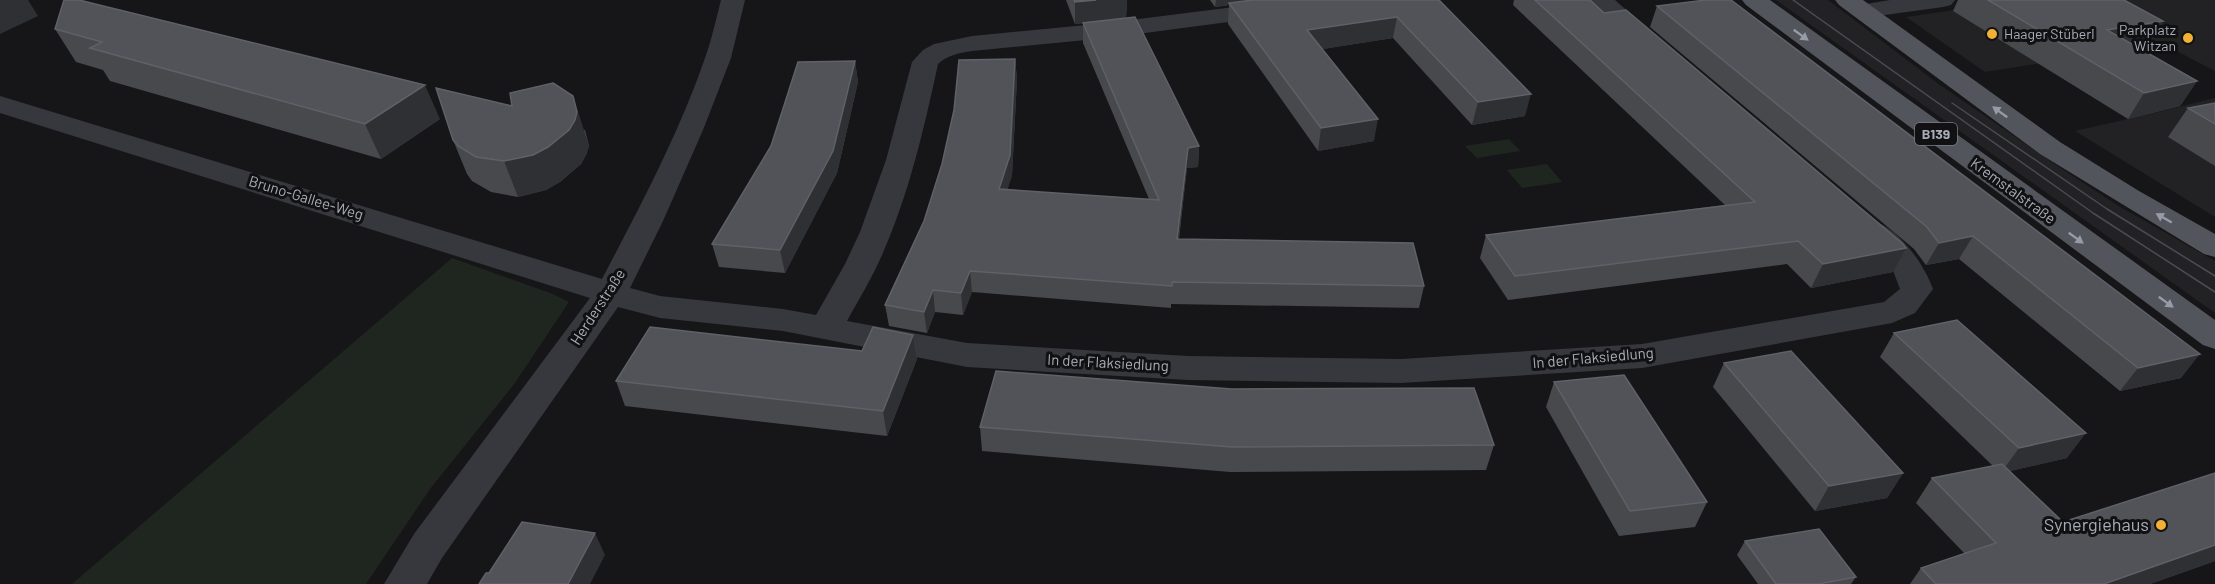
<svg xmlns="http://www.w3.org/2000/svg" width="2215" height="584" font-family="Barlow,sans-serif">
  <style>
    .built { fill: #222225 }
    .green { fill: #1e261f }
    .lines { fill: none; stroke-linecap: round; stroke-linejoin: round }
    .street { fill: #37383d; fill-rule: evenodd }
    .primary { fill: #53555c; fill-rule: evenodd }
    .tram { stroke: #4a4c52; stroke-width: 1.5 }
    .wall { fill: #47494d }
    .shaded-wall { fill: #2f3033 }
    .building { fill: #525359; stroke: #5f6168; stroke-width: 1.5 }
    .oneway { fill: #979ba6 }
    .poi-dot { fill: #f2b134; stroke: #111113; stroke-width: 2 }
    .labels { text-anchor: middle; stroke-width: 6; stroke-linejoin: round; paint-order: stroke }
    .far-poi-label { font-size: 14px; fill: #a8adb8; stroke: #111113; text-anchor: end }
    .shield { fill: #111113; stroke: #7b7e86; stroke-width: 1.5 }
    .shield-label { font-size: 14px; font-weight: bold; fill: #a8adb8 }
    .street-label { font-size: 15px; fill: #a8adb8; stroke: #111113 }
    .near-poi-label { font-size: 18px; fill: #a8adb8; stroke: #111113; text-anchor: end }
  </style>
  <rect width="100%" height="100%" fill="#161618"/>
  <path class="built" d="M 1776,0 L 1828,0 L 1940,85 L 2059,167 L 2117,205 L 2215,261 L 2215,313 Z
    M 2025,0 L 2215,0 L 2215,71 L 2163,44 L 1985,72 L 1906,17 Z
    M 2215,98 L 2215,217 L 2075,131 L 2163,111 Z"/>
  <path class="green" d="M 1509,139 L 1520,151 L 1477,158 L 1465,146 Z
    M 1547,164 L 1562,182 L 1522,188 L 1507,170 Z
    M 452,258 L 553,294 L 569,302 L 515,383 L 430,489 L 366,584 L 72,584 Z"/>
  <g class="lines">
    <path class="street" d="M 721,0 L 745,0 L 731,58 L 703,130 L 663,221 L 630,288 L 660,296 L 783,309 L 816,315 L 845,264 L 860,232 L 886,160 L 912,62 L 923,50 L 934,44 L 972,36 L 1107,23 L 1289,0 L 1353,0 L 1349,5 L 1341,7 L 1107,38 L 972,51 C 960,53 947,55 938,64 C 924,129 909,194 882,255 C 872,278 859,299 847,321 L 967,343 L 1188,356 L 1401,359 L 1642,344 L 1884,302 L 1900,289 L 1892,268 L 1851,227 L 1855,220 C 1889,212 1923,261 1933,289 L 1915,313 L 1892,323 L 1642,368 L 1401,383 L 1188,380 L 967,367 L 783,331 L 660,318 L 618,307 L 442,558 L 427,584 L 384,584 L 414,534 L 590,298 L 0,113 L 0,96 L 602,279 C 639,208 679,134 705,58 C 712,39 716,19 721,0 Z
      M 1588,0 L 1615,0 L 1660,40 L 1656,45 L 1647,48 L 1638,45 Z
      M 1890,0 L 1955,0 L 1951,5 L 1943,7 L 1863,18 L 1854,16 L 1851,11 L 1854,6 Z"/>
    <path class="primary" d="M 1742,0 L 1770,0 L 2215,320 L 2215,349 L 2203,345 L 1746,5 Z
      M 1835,0 L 1863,0 L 2060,142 L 2139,191 L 2215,234 L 2215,257 L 2204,254 L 2040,154 L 1839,5 Z"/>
    <path class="tram" d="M 1793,0 L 2093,213 L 2215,292
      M 1952,103 L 2107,209 L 2215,276"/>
  </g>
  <path class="wall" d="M 1066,0 L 1127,0 L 1126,18 L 1075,24 Z
    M 1210,0 L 1439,0 L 1525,116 L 1472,125 L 1393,38 L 1322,49 L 1374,141 L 1318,151 L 1228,24 L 1229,5 L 1215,7 Z
    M 1514,0 L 1590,0 L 1893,272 L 1811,288 L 1787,264 L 1508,300 L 1480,258 L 1486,235 L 1725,205 L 1513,5 Z
    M 1958,0 L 2124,0 L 2163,21 L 2148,46 L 2138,47 L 2197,81 L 2180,106 L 2128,119 L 1953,11 Z
    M 1657,6 L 2181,378 L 2120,391 L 1959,259 L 1926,265 L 1914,249 L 1650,27 Z
    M 1083,23 L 1199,146 L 1198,167 L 1187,168 L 1179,239 L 1424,286 L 1419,308 L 1171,304 L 1171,308 L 972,292 L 963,315 L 935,312 L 927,333 L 889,326 L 885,305 L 924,221 L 942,164 L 1015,59 L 1017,79 L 1012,175 L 1007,190 L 1149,199 L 1083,43 Z
    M 55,29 L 440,119 L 381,159 L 110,81 L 103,70 L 76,62 Z
    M 855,61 L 858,82 L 837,173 L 785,273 L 719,267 L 712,244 Z
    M 2215,103 L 2215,166 L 2168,137 L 2188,108 Z
    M 585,130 L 589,146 L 586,155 L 581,164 L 560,182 L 546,190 L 518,197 L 491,192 L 472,181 L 467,174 L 453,140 Z
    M 1894,333 L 2067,458 L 2010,471 L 2063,522 L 2215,473 L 2215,561 L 2150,584 L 1910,584 L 1921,568 L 1965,554 L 1916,503 L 1932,478 L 1993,466 L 1880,357 Z
    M 913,335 L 917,359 L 887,436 L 625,406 L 616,381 L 862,351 Z
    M 1724,363 L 1903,473 L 1887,498 L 1815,511 L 1713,387 Z
    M 1554,382 L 1707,502 L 1695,527 L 1619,536 L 1546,407 Z
    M 1232,389 L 1494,445 L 1486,470 L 1230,472 L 982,451 L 980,427 Z
    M 1745,541 L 1856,577 L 1851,584 L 1758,584 L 1737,555 Z"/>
  <path class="shaded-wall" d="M 0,0 L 28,0 L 38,16 L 0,34 Z
    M 1096,0 L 1127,0 L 1126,18 L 1075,24 L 1075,2 Z
    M 1216,0 L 1271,0 L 1229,3 L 1229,5 L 1215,7 Z
    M 1397,17 L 1393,38 L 1305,52 L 1307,30 Z
    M 2163,21 L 2148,46 L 2092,55 L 2107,30 Z
    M 1015,59 L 1017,79 L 1012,175 L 1001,210 L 999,189 Z
    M 855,61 L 858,82 L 837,173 L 785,273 L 780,250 Z
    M 2197,81 L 2180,106 L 2128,119 L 2144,93 Z
    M 425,85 L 440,119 L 381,159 L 365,124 Z
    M 1531,94 L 1525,116 L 1472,125 L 1478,102 Z
    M 573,96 L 589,146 L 586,155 L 581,164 L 560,182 L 546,190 L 518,197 L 504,161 Z
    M 1378,119 L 1374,141 L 1318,151 L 1321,128 Z
    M 1199,146 L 1198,167 L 1187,168 L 1176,260 L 1177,239 L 1188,148 Z
    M 1973,236 L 1959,259 L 1926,265 L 1939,243 Z
    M 1906,248 L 1893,272 L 1811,288 L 1823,264 Z
    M 970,271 L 972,292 L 963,315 L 961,293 Z
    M 933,290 L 935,312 L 927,333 L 924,312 Z
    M 913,335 L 917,359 L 887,436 L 883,411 Z
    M 2200,354 L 2181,378 L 2120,391 L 2138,368 Z
    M 2086,433 L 2067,458 L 2001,473 L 2019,448 Z
    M 1903,473 L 1887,498 L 1815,511 L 1829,486 Z
    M 595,533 L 605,555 L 590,584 L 568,584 Z
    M 2215,545 L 2215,561 L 2150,584 L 2104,584 Z"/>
  <path class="building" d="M 64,0 L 79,0 L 425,85 L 365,124 L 90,48 L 102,42 L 55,29 Z
    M 1074,0 L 1096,0 L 1075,2 Z
    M 1253,0 L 1439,0 L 1531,94 L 1478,102 L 1397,17 L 1307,30 L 1378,119 L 1321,128 L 1229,3 Z
    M 1535,0 L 1590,0 L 1604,13 L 1626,10 L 1902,243 L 1906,248 L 1823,264 L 1798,241 L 1515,276 L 1486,235 L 1755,202 Z
    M 1706,0 L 1731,0 L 2200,354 L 2138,368 L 1973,236 L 1939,243 L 1927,227 L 1657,6 Z
    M 1988,0 L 2124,0 L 2163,21 L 2107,30 L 2197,81 L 2144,93 Z
    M 1135,17 L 1199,146 L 1188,148 L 1177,239 L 1413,243 L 1424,286 L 1172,282 L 1172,286 L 970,271 L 961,293 L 933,290 L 924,312 L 885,305 L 924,221 L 942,164 L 954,110 L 959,60 L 1015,59 L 1010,155 L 999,189 L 1159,200 L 1083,23 Z
    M 855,61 L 833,151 L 780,250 L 712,244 L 771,146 L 798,62 Z
    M 553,83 L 573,96 L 577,112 L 575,120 L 569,130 L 548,147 L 533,155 L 504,161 L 476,157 L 458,146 L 453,140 L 436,88 L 512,106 L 510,93 Z
    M 2215,103 L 2215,124 L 2188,108 Z
    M 1957,320 L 2086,433 L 2019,448 L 1894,333 Z
    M 650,327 L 862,351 L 873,327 L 913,335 L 883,411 L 616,381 Z
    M 1791,351 L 1903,473 L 1829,486 L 1724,363 Z
    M 996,371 L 1232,389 L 1474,388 L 1494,445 L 1232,447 L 980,427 Z
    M 1624,375 L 1707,502 L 1630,511 L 1554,382 Z
    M 2002,464 L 2063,522 L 2215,473 L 2215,545 L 2104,584 L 1936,584 L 1921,568 L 1996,543 L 1932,478 Z
    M 522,522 L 595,533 L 568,584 L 479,584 L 486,573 L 489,573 Z
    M 1819,529 L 1856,577 L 1818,584 L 1776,584 L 1745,541 Z"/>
  <defs><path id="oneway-solid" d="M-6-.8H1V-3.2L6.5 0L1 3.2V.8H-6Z" transform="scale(1.5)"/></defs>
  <g class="oneway">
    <use href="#oneway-solid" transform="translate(1801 35) rotate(36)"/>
    <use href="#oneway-solid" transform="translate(2000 112) rotate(-144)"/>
    <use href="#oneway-solid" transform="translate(2164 218) rotate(-150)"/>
    <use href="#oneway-solid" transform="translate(2076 238) rotate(36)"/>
    <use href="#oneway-solid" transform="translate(2166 302) rotate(36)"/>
  </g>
  <g class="poi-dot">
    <circle cx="1992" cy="34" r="6"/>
    <circle cx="2188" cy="38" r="6"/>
    <circle cx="2161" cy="525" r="6"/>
  </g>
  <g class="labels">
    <g class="far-poi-label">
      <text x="2176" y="35">Parkplatz<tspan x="2176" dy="16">Witzan</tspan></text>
      <text x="2004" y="39" text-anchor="start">Haager Stüberl</text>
    </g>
    <rect class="shield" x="1915" y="123" width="42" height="22" rx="4.5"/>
    <g class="shield-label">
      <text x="1936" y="139">B139</text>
    </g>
    <g class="street-label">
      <text transform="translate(2013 191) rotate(36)" y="5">Kremstalstraße</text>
      <text transform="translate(306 198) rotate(17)" y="5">Bruno-Gallee-Weg</text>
      <text transform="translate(598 307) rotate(-57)" y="5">Herderstraße</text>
      <text transform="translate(1593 358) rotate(-5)" y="5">In der Flaksiedlung</text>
      <text transform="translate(1108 363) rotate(3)" y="5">In der Flaksiedlung</text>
    </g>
    <g class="near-poi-label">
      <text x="2149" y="531">Synergiehaus</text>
    </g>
  </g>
</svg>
